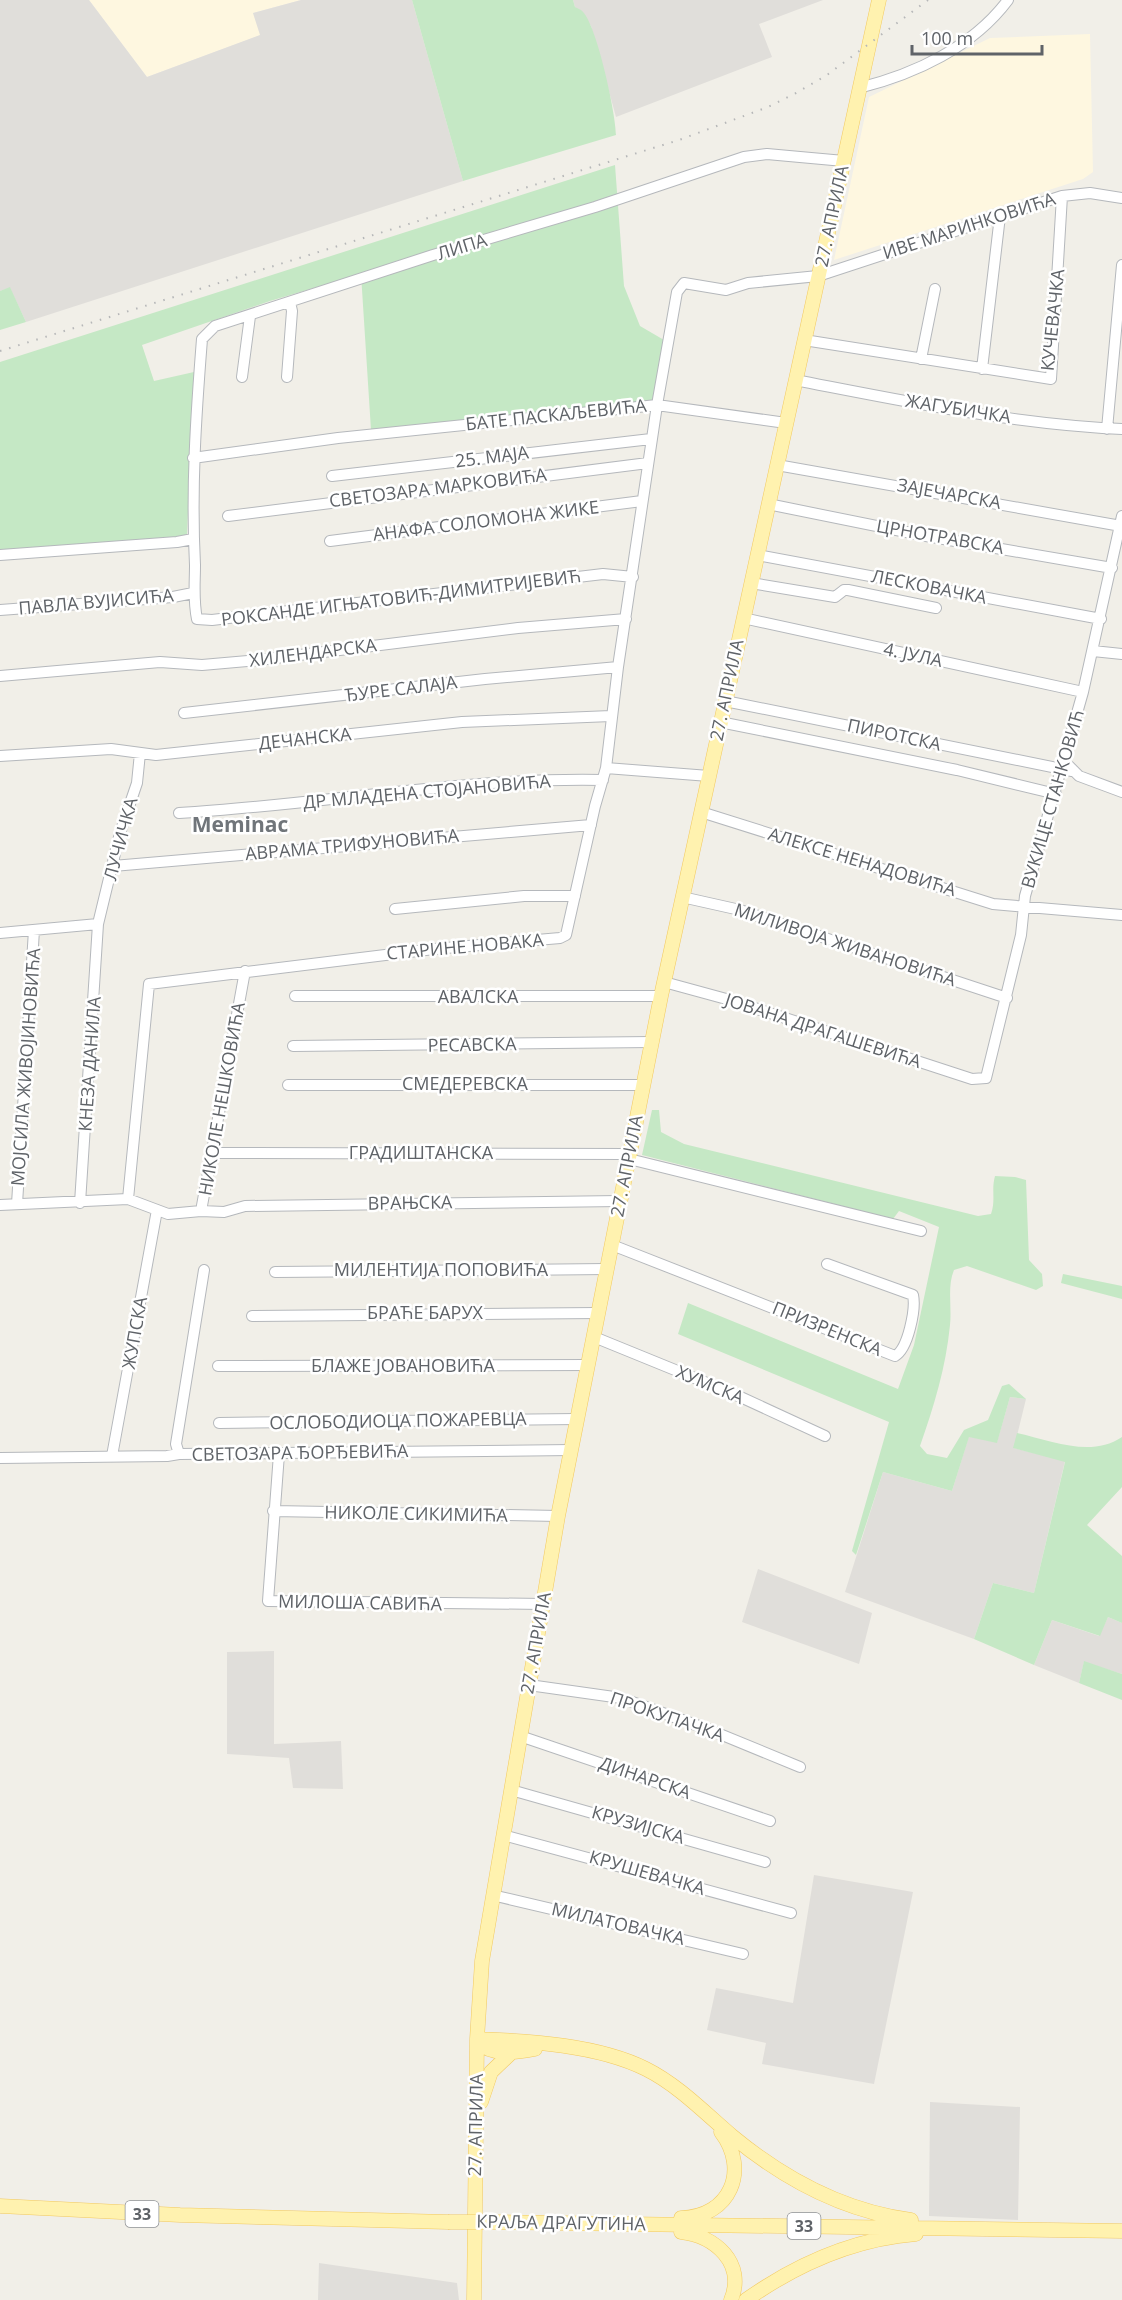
<svg xmlns="http://www.w3.org/2000/svg" width="1122" height="2300" font-family="'Open Sans',sans-serif">
  <style>
    .commercial { fill: #fef7e0 }
    .industrial { fill: #e0deda }
    .green { fill: #c5e8c5 }
    .lines { fill: none; stroke-linecap: round; stroke-linejoin: round }
    .minor-casing { stroke: #b5b8bc; stroke-width: 12 }
    .major-casing { stroke: #f2c960; stroke-width: 15 }
    .minor { stroke: #fff; stroke-width: 10 }
    .major { stroke: #fff2af; stroke-width: 14 }
    .rail { stroke: #b6b7b8; stroke-width: 2; stroke-dasharray: 1.5 8; stroke-linecap: butt }
    .major-bridge-casing { stroke: #f2c960; stroke-width: 15; stroke-linecap: butt }
    .major-bridge { stroke: #fff2af; stroke-width: 14 }
    .labels { text-anchor: middle; stroke-width: 5; stroke-linejoin: round; paint-order: stroke }
    .shield { fill: #fff; stroke: #8f9295; stroke-width: 1.5 }
    .shield-label { font-size: 16px; font-weight: bold; fill: #5f6368 }
    .street-label { font-size: 18px; fill: #5f6368; stroke: #fff }
    .quarter-label { font-size: 21px; font-weight: bold; fill: #70757a; stroke: #fff }
  </style>
  <rect width="100%" height="100%" fill="#f1efe8"/>
  <path class="commercial" d="M 89,0 L 301,0 L 253,13 L 261,35 L 147,77 Z
    M 1090,34 L 1093,172 L 1083,179 L 834,260 L 869,97 L 990,38 Z"/>
  <path class="industrial" d="M 0,0 L 89,0 L 147,77 L 260,35 L 253,13 L 301,0 L 412,0 L 463,181 L 26,322 L 10,288 L 0,291 Z
    M 573,0 L 823,0 L 759,24 L 772,57 L 616,117 L 591,26 L 575,7 Z
    M 1010,1397 L 1026,1399 L 1014,1448 L 1065,1461 L 1034,1593 L 993,1583 L 974,1639 L 845,1592 L 883,1472 L 952,1491 L 969,1436 L 997,1442 Z
    M 758,1569 L 872,1613 L 859,1664 L 742,1622 Z
    M 1108,1617 L 1122,1623 L 1122,1674 L 1084,1662 L 1079,1683 L 1034,1665 L 1052,1620 L 1099,1636 Z
    M 274,1651 L 274,1744 L 341,1741 L 343,1789 L 293,1788 L 289,1758 L 227,1754 L 227,1652 Z
    M 814,1875 L 913,1892 L 874,2084 L 762,2064 L 766,2043 L 707,2030 L 716,1988 L 793,2003 Z
    M 930,2102 L 1020,2107 L 1018,2220 L 929,2216 Z
    M 319,2263 L 457,2283 L 459,2300 L 318,2300 Z"/>
  <path class="green" d="M 412,0 L 573,0 L 575,7 C 577,8 582,10 583,12 C 597,26 616,114 616,135 L 463,181 Z
    M 615,165 L 624,286 L 640,326 L 664,340 L 655,400 L 371,430 L 361,274 L 270,301 L 142,345 L 154,381 L 194,372 L 187,534 L 178,538 L 0,551 L 0,362 Z
    M 10,287 L 26,322 L 0,330 L 0,291 Z
    M 652,1110 L 659,1110 L 661,1132 L 684,1144 L 978,1216 L 991,1214 C 996,1200 991,1190 995,1176 L 1015,1177 L 1026,1180 L 1029,1260 L 1042,1274 L 1043,1286 L 1036,1290 L 967,1266 L 954,1270 C 947,1286 952,1307 950,1325 C 946,1367 934,1406 920,1446 L 927,1454 L 947,1458 L 964,1430 L 988,1420 L 1002,1386 L 1009,1384 L 1026,1399 L 1010,1397 L 997,1443 L 969,1437 L 952,1491 L 883,1472 L 856,1555 L 852,1551 L 889,1422 L 678,1334 L 688,1303 L 898,1389 L 914,1345 L 939,1227 L 899,1211 L 893,1219 L 642,1155 Z
    M 1063,1274 L 1122,1286 L 1122,1299 L 1061,1283 Z
    M 1017,1433 C 1053,1441 1091,1458 1122,1437 L 1122,1487 L 1087,1525 L 1122,1556 L 1122,1623 L 1108,1617 L 1100,1636 L 1052,1620 L 1034,1665 L 974,1639 L 993,1583 L 1034,1593 L 1065,1462 L 1013,1448 Z
    M 1084,1661 L 1122,1674 L 1122,1700 L 1079,1683 Z"/>
  <g class="lines">
    <defs>
      <path id="minor" d="M 859,88 C 915,74 973,47 1008,0
        M 804,340 L 1051,379 L 1062,196
        M 921,359 L 935,289
        M 982,369 L 1000,216
        M 242,377 L 250,316
        M 287,377 L 292,311 L 290,302
        M 795,380 C 904,401 1012,424 1122,429
        M 1107,429 L 1122,265
        M 193,458 L 338,438 L 657,405 L 677,292 L 684,283 L 726,290 L 748,283 L 818,276 L 1062,196 L 1090,193 L 1122,198
        M 777,465 L 1121,526
        M 332,476 L 651,439
        M 768,504 L 926,536 L 1112,568
        M 228,516 L 648,463
        M 330,541 L 642,501
        M 0,555 L 177,542 L 193,539
        M 757,555 L 1101,619
        M 633,577 L 603,574 L 212,620 L 197,619 C 193,600 195,583 195,565 C 191,489 196,415 202,339 L 215,326 L 433,255 L 595,207 L 744,157 L 767,154 L 844,161
        M 751,583 L 835,597 L 844,590 L 848,590 L 936,608
        M 0,610 L 173,597 L 193,593
        M 743,618 L 1083,692
        M 1093,651 L 1122,654
        M 0,676 L 160,662 L 202,665 L 259,660 L 518,628 L 626,619
        M 725,701 L 1072,771
        M 184,713 L 485,679 L 618,667
        M 720,722 L 957,770 L 1056,794
        M 0,756 L 111,749 L 156,755 L 462,722 L 611,716
        M 1069,766 L 1079,776 L 1122,792
        M 606,768 L 709,776
        M 701,812 L 993,904 L 1122,915
        M 179,813 C 320,805 462,777 603,780
        M 113,866 L 591,825
        M 682,897 L 740,910 L 1007,998
        M 395,909 L 524,896 L 575,896
        M 0,933 L 98,924
        M 664,982 L 730,1000 L 972,1079 L 986,1078 L 1021,935 L 1025,896 L 1083,692 L 1122,516
        M 295,996 L 661,996
        M 293,1046 L 652,1042
        M 288,1085 L 643,1085
        M 213,1153 L 630,1154
        M 629,1159 L 921,1231
        M 128,1199 L 149,984 L 434,949 L 560,938 L 566,935 L 595,806 L 606,768 L 618,667 L 657,405 L 786,423
        M 80,1203 L 98,924 L 120,833 L 137,783 L 140,753
        M 17,1204 L 34,930
        M 0,1205 L 128,1199 L 168,1214 L 201,1211 L 245,971
        M 201,1211 L 224,1212 L 245,1206 L 620,1201
        M 612,1245 L 895,1356 C 908,1349 916,1309 913,1295 L 827,1264
        M 204,1270 L 176,1444 L 179,1454 L 572,1450
        M 275,1272 L 607,1269
        M 252,1316 L 598,1313
        M 594,1337 L 734,1394 L 825,1436
        M 218,1366 L 588,1365
        M 219,1423 L 577,1419
        M 279,1454 L 268,1601 L 543,1604
        M 112,1456 L 157,1210
        M 0,1458 L 167,1456 L 179,1454
        M 273,1511 L 558,1516
        M 529,1685 L 621,1698 L 710,1730 L 800,1767
        M 520,1736 L 770,1821
        M 511,1790 L 765,1862
        M 503,1835 L 791,1913
        M 492,1895 L 743,1954"/>
      <path id="major" d="M 477,2039 C 530,2041 598,2045 646,2069 C 678,2085 705,2113 732,2136 C 784,2179 843,2211 911,2220
        M 477,2042 C 493,2056 515,2053 535,2049
        M 481,2102 L 491,2072 L 512,2052
        M 0,2206 L 180,2215 L 448,2222
        M 681,2218 C 730,2217 750,2170 721,2132
        M 492,2222 L 1122,2231
        M 681,2232 C 715,2236 746,2263 731,2300
        M 474,2300 L 477,2039 L 482,1961 L 558,1516 L 661,996 L 879,0
        M 746,2300 C 797,2264 854,2239 916,2234"/>
    </defs>
    <use href="#minor" class="minor-casing"/>
    <use href="#major" class="major-casing"/>
    <use href="#minor" class="minor"/>
    <use href="#major" class="major"/>
    <path class="rail" d="M 0,351 L 679,140 L 768,107 L 796,93 L 827,75 L 928,0"/>
    <defs>
      <path id="major-bridge" d="M 448,2222 L 492,2222"/>
    </defs>
    <use href="#major-bridge" class="major-bridge-casing"/>
    <use href="#major-bridge" class="major-bridge"/>
  </g>
  <g class="labels">
    <g class="shield">
      <rect x="125.5" y="2201" width="33" height="26" rx="4.5"/>
      <rect x="787.5" y="2213" width="33" height="26" rx="4.5"/>
    </g>
    <g class="shield-label">
      <text x="142" y="2220">33</text>
      <text x="804" y="2232">33</text>
    </g>
    <g class="street-label">
      <text transform="translate(832 216) rotate(-78)" y="6">27. АПРИЛА</text>
      <text transform="translate(969 226) rotate(-18)" y="6">ИВЕ МАРИНКОВИЋА</text>
      <text transform="translate(462 247) rotate(-17)" y="6">ЛИПА</text>
      <text transform="translate(1053 320) rotate(-84)" y="6">КУЧЕВАЧКА</text>
      <text transform="translate(958 409) rotate(9)" y="6">ЖАГУБИЧКА</text>
      <text transform="translate(556 415) rotate(-6)" y="6">БАТЕ ПАСКАЉЕВИЋА</text>
      <text transform="translate(492 457) rotate(-7)" y="6">25. МАЈА</text>
      <text transform="translate(438 488) rotate(-7)" y="6">СВЕТОЗАРА МАРКОВИЋА</text>
      <text transform="translate(949 494) rotate(10)" y="6">ЗАЈЕЧАРСКА</text>
      <text transform="translate(486 521) rotate(-7)" y="6">АНАФА СОЛОМОНА ЖИКЕ</text>
      <text transform="translate(940 537) rotate(10)" y="6">ЦРНОТРАВСКА</text>
      <text transform="translate(929 587) rotate(11)" y="6">ЛЕСКОВАЧКА</text>
      <text transform="translate(401 598) rotate(-7)" y="6">РОКСАНДЕ ИГЊАТОВИЋ-ДИМИТРИЈЕВИЋ</text>
      <text transform="translate(96 602) rotate(-5)" y="6">ПАВЛА ВУЈИСИЋА</text>
      <text transform="translate(313 653) rotate(-7)" y="6">ХИЛЕНДАРСКА</text>
      <text transform="translate(913 655) rotate(12)" y="6">4. ЈУЛА</text>
      <text transform="translate(401 689) rotate(-7)" y="6">ЂУРЕ САЛАЈА</text>
      <text transform="translate(727 690) rotate(-78)" y="6">27. АПРИЛА</text>
      <text transform="translate(894 735) rotate(12)" y="6">ПИРОТСКА</text>
      <text transform="translate(305 739) rotate(-6)" y="6">ДЕЧАНСКА</text>
      <text transform="translate(427 792) rotate(-5)" y="6">ДР МЛАДЕНА СТОЈАНОВИЋА</text>
      <text transform="translate(1053 799) rotate(-74)" y="6">ВУКИЦЕ СТАНКОВИЋ</text>
      <text transform="translate(121 839) rotate(-75)" y="6">ЛУЧИЧКА</text>
      <text transform="translate(352 845) rotate(-5)" y="6">АВРАМА ТРИФУНОВИЋА</text>
      <text transform="translate(862 862) rotate(17)" y="6">АЛЕКСЕ НЕНАДОВИЋА</text>
      <text transform="translate(845 945) rotate(18)" y="6">МИЛИВОЈА ЖИВАНОВИЋА</text>
      <text transform="translate(465 947) rotate(-5)" y="6">СТАРИНЕ НОВАКА</text>
      <text x="478" y="1003">АВАЛСКА</text>
      <text transform="translate(823 1031) rotate(18)" y="6">ЈОВАНА ДРАГАШЕВИЋА</text>
      <text transform="translate(472 1045) rotate(-1)" y="6">РЕСАВСКА</text>
      <text transform="translate(90 1064) rotate(-86)" y="6">КНЕЗА ДАНИЛА</text>
      <text transform="translate(26 1067) rotate(-86)" y="6">МОЈСИЛА ЖИВОЈИНОВИЋА</text>
      <text x="465" y="1090">СМЕДЕРЕВСКА</text>
      <text transform="translate(222 1099) rotate(-80)" y="6">НИКОЛЕ НЕШКОВИЋА</text>
      <text x="421" y="1159">ГРАДИШТАНСКА</text>
      <text transform="translate(627 1166) rotate(-79)" y="6">27. АПРИЛА</text>
      <text transform="translate(410 1203) rotate(-1)" y="6">ВРАЊСКА</text>
      <text x="441" y="1276">МИЛЕНТИЈА ПОПОВИЋА</text>
      <text x="425" y="1319">БРАЋЕ БАРУХ</text>
      <text transform="translate(827 1329) rotate(22)" y="6">ПРИЗРЕНСКА</text>
      <text transform="translate(135 1333) rotate(-80)" y="6">ЖУПСКА</text>
      <text x="403" y="1372">БЛАЖЕ ЈОВАНОВИЋА</text>
      <text transform="translate(710 1385) rotate(23)" y="6">ХУМСКА</text>
      <text transform="translate(398 1421) rotate(-1)" y="6">ОСЛОБОДИОЦА ПОЖАРЕВЦА</text>
      <text transform="translate(300 1453) rotate(-1)" y="6">СВЕТОЗАРА ЂОРЂЕВИЋА</text>
      <text transform="translate(416 1514) rotate(1)" y="6">НИКОЛЕ СИКИМИЋА</text>
      <text transform="translate(360 1603) rotate(1)" y="6">МИЛОША САВИЋА</text>
      <text transform="translate(536 1643) rotate(-80)" y="6">27. АПРИЛА</text>
      <text transform="translate(667 1717) rotate(19)" y="6">ПРОКУПАЧКА</text>
      <text transform="translate(645 1778) rotate(19)" y="6">ДИНАРСКА</text>
      <text transform="translate(638 1825) rotate(16)" y="6">КРУЗИЈСКА</text>
      <text transform="translate(647 1873) rotate(16)" y="6">КРУШЕВАЧКА</text>
      <text transform="translate(618 1924) rotate(13)" y="6">МИЛАТОВАЧКА</text>
      <text transform="translate(476 2125) rotate(-89)" y="6">27. АПРИЛА</text>
      <text transform="translate(561 2223) rotate(1)" y="6">КРАЉА ДРАГУТИНА</text>
    </g>
    <g class="quarter-label">
      <text x="240" y="832">Meminac</text>
    </g>
  </g>
  <path d="M912 45v9h130v-9" fill="none" stroke="#5f6368" stroke-width="3"/>
  <text x="921" y="45" font-size="18" fill="#5f6368" stroke="#ffffff" stroke-width="4.5" paint-order="stroke">100 m</text>
</svg>
